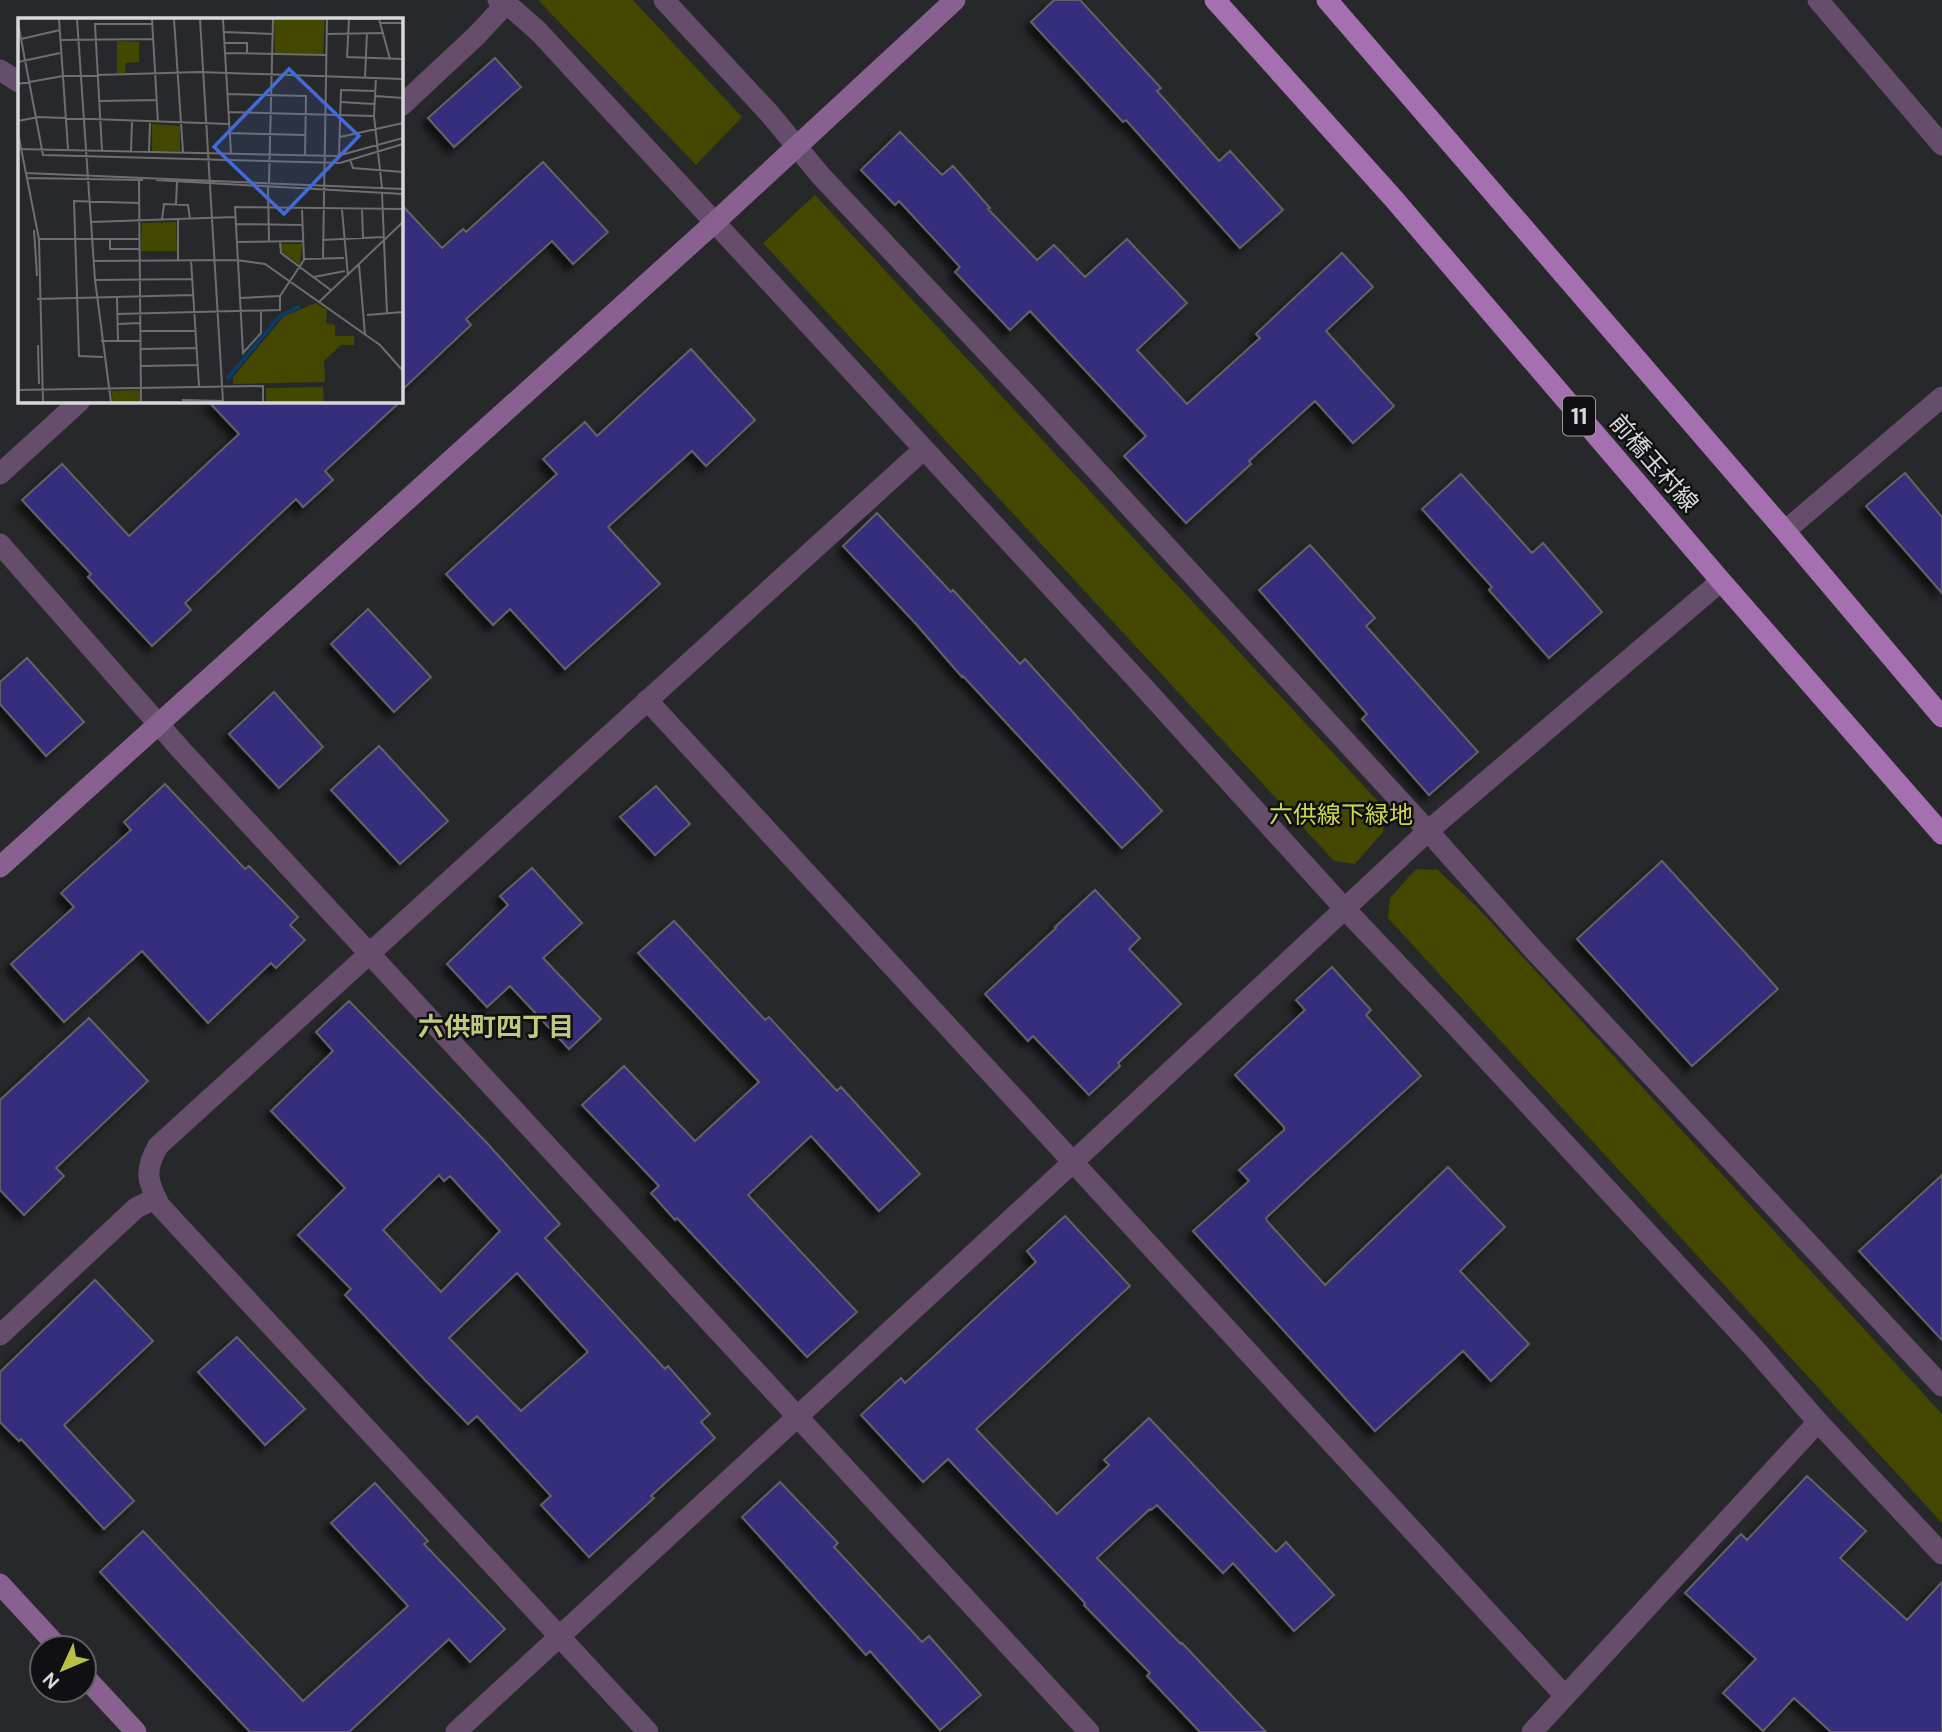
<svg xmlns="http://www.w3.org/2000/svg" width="1942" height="1732" font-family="'DM Sans','Noto Sans JP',sans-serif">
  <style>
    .green { fill: #434700 }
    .building { fill: #342d7b; stroke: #626265; stroke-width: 2; fill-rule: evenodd; filter: url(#shadow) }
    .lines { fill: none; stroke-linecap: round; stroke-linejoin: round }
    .street { stroke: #664d6b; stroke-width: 21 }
    .secondary { stroke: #896191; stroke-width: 21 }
    .primary { stroke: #a470af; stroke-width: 21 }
    .labels { text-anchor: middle; stroke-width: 5; stroke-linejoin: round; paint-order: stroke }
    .shield { fill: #101012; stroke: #9c9c9e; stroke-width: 2 }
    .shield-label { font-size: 23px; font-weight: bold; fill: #d8d8da }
    .street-label { font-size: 24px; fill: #d8d8da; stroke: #101012 }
    .park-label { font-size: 24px; fill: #cdd850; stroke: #101012 }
    .neighbourhood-label { font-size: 26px; font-weight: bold; fill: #c2c97c; stroke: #101012 }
    .inset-river { fill: none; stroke: #083d70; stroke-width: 3.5 }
    .inset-road { fill: none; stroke: #6e6e70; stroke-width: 2 }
    .view { fill: #426ad8; fill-opacity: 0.15; stroke: #426ad8; stroke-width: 3.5 }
    .inset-edge { fill: none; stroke: #d8d8da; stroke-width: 3.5 }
  </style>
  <defs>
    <filter id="shadow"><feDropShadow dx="-6" dy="6" stdDeviation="3.5" flood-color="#0009"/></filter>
  </defs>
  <rect width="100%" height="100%" fill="#27282a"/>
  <path class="green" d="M 538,0 L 633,0 L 742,117 L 696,165 Z
    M 815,195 L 1385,809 L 1383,832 L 1355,864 L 1334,861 L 763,243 Z
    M 1416,869 L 1438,870 L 1476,906 L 1942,1414 L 1942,1523 L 1388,918 L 1390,898 Z"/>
  <path class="building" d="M 1054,0 L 1080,0 L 1161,88 L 1157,91 L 1219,161 L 1230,151 L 1283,210 L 1240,248 L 1126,120 L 1123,122 L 1031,22 Z
    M 495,58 L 521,87 L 454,147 L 428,118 Z
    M 900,132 L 942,175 L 953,166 L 990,208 L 988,209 L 1037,260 L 1054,245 L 1085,277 L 1127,239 L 1187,303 L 1137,350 L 1187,404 L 1260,338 L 1256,334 L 1342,253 L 1373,287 L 1326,331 L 1394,406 L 1353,443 L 1315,401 L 1249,461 L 1251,464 L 1186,523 L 1124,456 L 1146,436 L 1030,311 L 1010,330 L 955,272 L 960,267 L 899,201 L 895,205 L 861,170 Z
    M 543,162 L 608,232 L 573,264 L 552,241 L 466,319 L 471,325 L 401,391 L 401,204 L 442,248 L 463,229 L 466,232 Z
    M 691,349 L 755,420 L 706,466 L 692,451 L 608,527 L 660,584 L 565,669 L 510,609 L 493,625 L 446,574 L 557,474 L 543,459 L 585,422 L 597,436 Z
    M 208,401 L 401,401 L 325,471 L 333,480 L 303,507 L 296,499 L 185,603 L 191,610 L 152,646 L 88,577 L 91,574 L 22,500 L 62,464 L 129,536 L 239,434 Z
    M 1905,473 L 1942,517 L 1942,593 L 1866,506 Z
    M 1461,474 L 1532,553 L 1543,543 L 1602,612 L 1549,658 L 1489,590 L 1492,587 L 1422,509 Z
    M 877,513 L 951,592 L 953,590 L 1020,664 L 1025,659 L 1162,811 L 1122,848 L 963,676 L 962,677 L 916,624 L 843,546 Z
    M 1310,545 L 1375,618 L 1366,626 L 1478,752 L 1429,795 L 1362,719 L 1367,714 L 1259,590 Z
    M 368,609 L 431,677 L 394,712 L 331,644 Z
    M 27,658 L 84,722 L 46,756 L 0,704 L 0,682 Z
    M 274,692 L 323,747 L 279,788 L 229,734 Z
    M 379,746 L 448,821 L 400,864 L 331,790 Z
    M 165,784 L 245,869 L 249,866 L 298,917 L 290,925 L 305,940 L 276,968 L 271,963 L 208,1023 L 142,951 L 64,1022 L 11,964 L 74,907 L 61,893 L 131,830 L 124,822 Z
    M 656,786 L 690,824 L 655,855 L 620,817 Z
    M 1662,861 L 1778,989 L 1692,1066 L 1577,939 Z
    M 532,868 L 582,923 L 543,958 L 601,1019 L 569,1049 L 510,986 L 487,1007 L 447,964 L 508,905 L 500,896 Z
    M 1095,890 L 1140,938 L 1129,949 L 1181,1004 L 1118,1063 L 1120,1066 L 1089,1095 L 1033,1036 L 1028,1041 L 985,994 L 1056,928 L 1055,927 Z
    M 674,921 L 765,1020 L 769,1017 L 837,1091 L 841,1087 L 920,1174 L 879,1211 L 811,1136 L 748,1195 L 857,1312 L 807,1357 L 677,1218 L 675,1220 L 651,1193 L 659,1186 L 582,1105 L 624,1066 L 695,1141 L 759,1082 L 638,953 Z
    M 1332,967 L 1371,1010 L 1366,1015 L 1421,1076 L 1309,1178 L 1266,1218 L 1267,1221 L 1325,1285 L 1448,1167 L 1505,1227 L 1460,1271 L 1529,1344 L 1491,1381 L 1463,1351 L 1375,1431 L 1193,1231 L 1249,1181 L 1239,1170 L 1284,1130 L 1284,1127 L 1235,1075 L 1305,1010 L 1296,1000 Z
    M 349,1001 L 486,1142 L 560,1224 L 545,1238 L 665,1369 L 668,1366 L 710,1414 L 701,1422 L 715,1438 L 651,1496 L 654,1498 L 589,1557 L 541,1505 L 551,1496 L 477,1416 L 468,1424 L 425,1380 L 345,1295 L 351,1289 L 298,1235 L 345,1188 L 271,1111 L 333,1051 L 316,1032 ZM 439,1175 L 444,1181 L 450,1176 L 500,1231 L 441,1292 L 383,1230 ZM 517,1273 L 588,1352 L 521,1411 L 449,1338 Z
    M 89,1018 L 148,1081 L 56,1168 L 64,1176 L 24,1215 L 0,1190 L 0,1100 Z
    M 1942,1175 L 1942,1340 L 1859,1251 Z
    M 1065,1216 L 1130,1286 L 976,1429 L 1057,1514 L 1109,1465 L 1104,1460 L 1149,1418 L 1276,1552 L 1286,1542 L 1334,1595 L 1294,1631 L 1233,1563 L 1223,1573 L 1157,1505 L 1151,1510 L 1150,1509 L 1097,1558 L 1181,1644 L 1182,1643 L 1266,1732 L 1200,1732 L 1147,1676 L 1150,1673 L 1084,1605 L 1085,1603 L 948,1459 L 923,1482 L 861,1415 L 901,1378 L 905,1383 L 1036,1262 L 1027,1251 Z
    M 95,1280 L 153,1341 L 64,1425 L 134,1501 L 104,1529 L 21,1439 L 19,1441 L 0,1422 L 0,1372 Z
    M 237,1337 L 305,1409 L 265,1445 L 198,1372 Z
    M 1807,1476 L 1866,1531 L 1840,1558 L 1907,1620 L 1942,1582 L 1942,1732 L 1831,1732 L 1794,1698 L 1763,1731 L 1723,1693 L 1756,1659 L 1685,1593 L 1741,1534 L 1747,1540 Z
    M 780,1482 L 838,1543 L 834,1547 L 922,1642 L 929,1636 L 981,1695 L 940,1730 L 870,1651 L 866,1655 L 742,1517 Z
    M 375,1483 L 428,1541 L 424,1544 L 505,1629 L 470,1662 L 449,1639 L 349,1732 L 250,1732 L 100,1572 L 143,1531 L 303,1701 L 408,1606 L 331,1523 Z"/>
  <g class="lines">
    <path class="street" d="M 498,0 L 514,10 L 539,32 L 1139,682 L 1344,908 L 1456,1026 L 1753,1347 L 1818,1422 L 1942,1554
      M 664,0 L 769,113 L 821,176 L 1030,398 L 1428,831 L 1533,949 L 1942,1386
      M 1818,0 L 1942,145
      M 0,70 L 19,82
      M 401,106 L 476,36 L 505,5
      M 0,474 L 80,401
      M 1785,531 L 1942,397
      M 0,544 L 183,752 L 1089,1732
      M 647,700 L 1565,1696
      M 0,1335 L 136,1208 L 156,1198
      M 456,1732 L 1072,1163 L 1428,831 L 1721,581
      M 648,1732 L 160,1206 C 147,1181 144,1171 158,1146 L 924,449
      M 1532,1732 L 1818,1422"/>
    <path class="secondary" d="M 0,867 L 714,223 L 955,0
      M 0,1584 L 59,1648
      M 84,1676 L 136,1732"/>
    <path class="primary" d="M 1215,0 L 1393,198 L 1721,581 L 1942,834
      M 1327,0 L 1785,531 L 1942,717"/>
  </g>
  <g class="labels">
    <rect class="shield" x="1563" y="396.5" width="32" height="39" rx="5"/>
    <g class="shield-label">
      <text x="1579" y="424">11</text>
    </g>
    <g class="street-label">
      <text transform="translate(1654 463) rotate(49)" y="8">前橋玉村線</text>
    </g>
    <g class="park-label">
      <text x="1341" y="823">六供線下緑地</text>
    </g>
    <g class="neighbourhood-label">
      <text x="496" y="1036">六供町四丁目</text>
    </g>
  </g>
  <g transform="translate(18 18)">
    <rect width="385" height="385" fill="#27282a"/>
    <path d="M 256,1 L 307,1 L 305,36 L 257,35 ZM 99,23 L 121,24 L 121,44 L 108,45 L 107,55 L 99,55 ZM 134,106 L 162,108 L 162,133 L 134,133 ZM 158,204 L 159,233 L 123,233 L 124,205 ZM 263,226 L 284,226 L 282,247 L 264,234 ZM 298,285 L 309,292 L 308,305 L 317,307 L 317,318 L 336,318 L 336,327 L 323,327 L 306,343 L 307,364 L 215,366 L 215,359 L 266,298 ZM 305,369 L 306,384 L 248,384 L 248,370 ZM 122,372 L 122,384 L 95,384 L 93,373 Z" fill="#434700"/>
    <path class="inset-river" d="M 209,361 L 262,298 L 282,288"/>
    <path class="inset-road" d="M 41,1 L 50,131M 59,1 L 77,262 L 93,384M 134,1 L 140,105M 156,1 L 165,134M 182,1 L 205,384M 205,1 L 213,136M 331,1 L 329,39 L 385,41M 331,1 L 360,1M 361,1 L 372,41M 0,5 L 25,137 L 322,145 L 385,126M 363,5 L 385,5M 206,14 L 255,16M 309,16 L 366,15M 3,21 L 42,12M 43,22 L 135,21M 206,25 L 229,25 L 229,35M 207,35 L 308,37M 0,44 L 42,35M 347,59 L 349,15M 358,59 L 356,98 L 364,170M 0,66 L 45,58 L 182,54 L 385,61M 210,76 L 288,78 L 287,138M 357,78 L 385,80M 81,83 L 139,82M 322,84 L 356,86M 211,94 L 356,98M 0,103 L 20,99 L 211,106M 0,115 L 21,221 L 25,384M 212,115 L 287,117M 322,119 L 385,105M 0,131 L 319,138 L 385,120M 84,133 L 77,6 L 134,6M 113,133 L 114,104M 131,133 L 132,105M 321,138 L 323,72 L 356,73M 332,142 L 335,150 L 385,154M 8,155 L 385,171M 9,160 L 125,162M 138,162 L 385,176M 121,163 L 123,384M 251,164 L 255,1M 250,169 L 251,224M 364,175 L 369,295M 158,186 L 159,164M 344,191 L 345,220M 324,192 L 330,258M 144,202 L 146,186 L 170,187 L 172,201M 160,202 L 160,242M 73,204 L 217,199M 217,206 L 285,207M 16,212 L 19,258M 22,221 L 121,221M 92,221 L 92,231 L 121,231M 304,222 L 365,219M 218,224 L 285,223M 262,224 L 263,235 L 314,273M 286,241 L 326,240M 305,241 L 309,1M 173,242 L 181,368M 75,243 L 219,242 L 247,246 L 362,327 L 385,353M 341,247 L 347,316M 296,259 L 327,253M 77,262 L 174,261M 99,280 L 100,323M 223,280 L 262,278M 19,281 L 175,277M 301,284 L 385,204M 243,293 L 243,315 L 225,335 L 217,189 L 385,191M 99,296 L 262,292 L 262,278 L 286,242 L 284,192M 349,297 L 385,294M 100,306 L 122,305M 122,313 L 178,313M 83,323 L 122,323M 20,327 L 21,366M 122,331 L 179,330M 85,339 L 61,338 L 56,183 L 121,185M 122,348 L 180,347M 0,372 L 245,368 L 245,384M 164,382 L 205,383"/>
    <path class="view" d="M 271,51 L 341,118 L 266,196 L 196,129 Z"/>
    <rect width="385" height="385" class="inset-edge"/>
  </g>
  <g transform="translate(63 1669) rotate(226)"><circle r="33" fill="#101012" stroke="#606062" stroke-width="2"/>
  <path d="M0-5L12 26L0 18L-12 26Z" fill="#b8c147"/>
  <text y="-10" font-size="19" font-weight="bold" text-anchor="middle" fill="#d8d8da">N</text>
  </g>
</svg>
